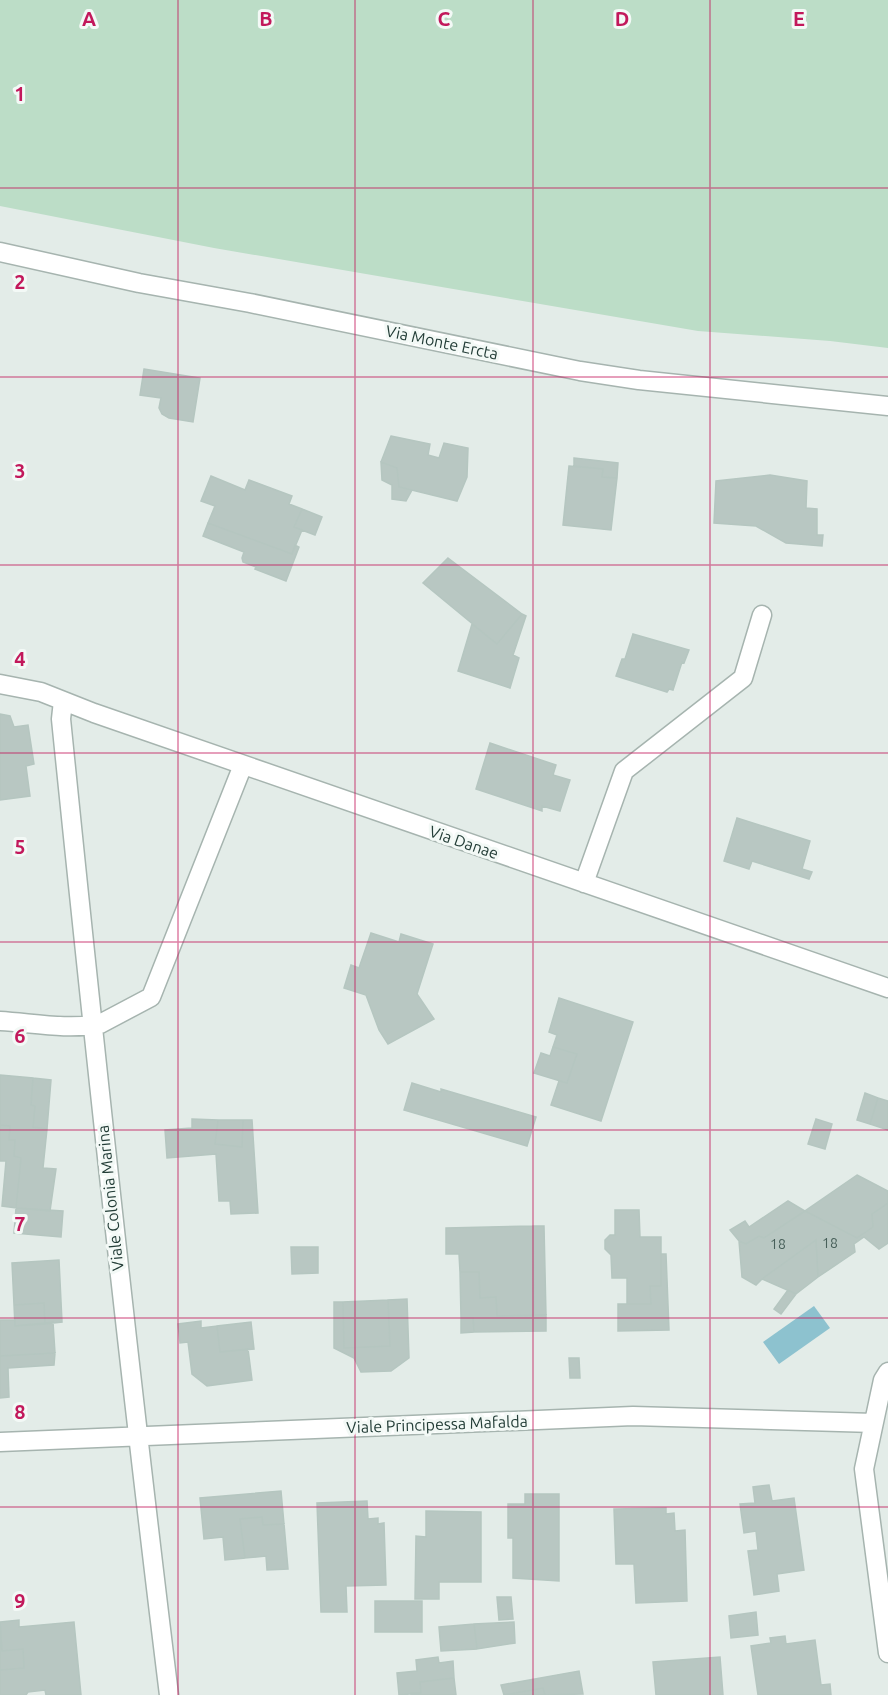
<svg xmlns="http://www.w3.org/2000/svg" width="888" height="1695" font-family="Ubuntu,sans-serif">
  <style>
    .green { fill: #bcddc7 }
    .water { fill: #8dc2cf }
    .building { fill: #b8c7c2; stroke: #b5c6c0; stroke-width: 1.5 }
    .lines { fill: none; stroke-linecap: round; stroke-linejoin: round }
    .street-casing { stroke: #a6b4af; stroke-width: 21 }
    .street { stroke: #fff; stroke-width: 18 }
    .grid { fill: none; stroke: #c2185b; stroke-width: 1.5; stroke-opacity: 0.55 }
    .labels { text-anchor: middle; stroke-width: 6; stroke-linejoin: round; paint-order: stroke }
    .number-label { font-size: 14px; fill: #48605a }
    .street-label { font-size: 16px; fill: #233d37; stroke: #f3f9f6 }
    .grid-label { font-size: 20px; text-anchor: middle; font-weight: bold; fill: #c2185b; stroke: #f3f9f6; stroke-width: 6; stroke-linejoin: round; paint-order: stroke }
  </style>
  <rect width="100%" height="100%" fill="#e3ece8"/>
  <path class="green" d="M 0,0 L 888,0 L 888,348 L 830,341 L 698,331 L 214,248 L 0,206 Z"/>
  <path class="water" d="M 814,1306 L 830,1328 L 779,1364 L 763,1342 Z"/>
  <path class="building" d="M 144,369 L 200,378 L 193,422 L 169,418 L 162,414 L 159,408 L 161,398 L 140,395 Z
    M 391,436 L 430,444 L 428,455 L 439,458 L 444,443 L 468,448 L 467,477 L 457,501 L 399,487 L 397,468 L 381,462 Z
    M 574,458 L 618,463 L 617,478 L 602,477 L 603,469 L 574,466 Z
    M 381,462 L 397,468 L 399,487 L 412,490 L 406,501 L 392,499 L 392,485 L 382,480 Z
    M 569,466 L 603,469 L 602,477 L 617,478 L 611,530 L 563,525 Z
    M 770,475 L 807,481 L 806,508 L 817,509 L 817,535 L 823,535 L 822,546 L 786,543 L 756,526 L 714,523 L 716,481 Z
    M 211,476 L 245,490 L 249,480 L 292,496 L 289,504 L 302,509 L 294,527 L 302,530 L 292,554 L 208,523 L 215,506 L 201,501 Z
    M 302,509 L 322,517 L 315,535 L 294,527 Z
    M 208,523 L 292,554 L 295,545 L 299,547 L 286,581 L 255,569 L 256,567 L 243,562 L 242,558 L 244,552 L 203,536 Z
    M 448,558 L 522,614 L 497,644 L 423,583 Z
    M 522,614 L 526,616 L 513,655 L 519,658 L 510,688 L 458,671 L 472,624 L 497,644 Z
    M 633,634 L 689,650 L 684,663 L 682,662 L 673,690 L 669,689 L 667,692 L 616,676 L 622,659 L 625,659 Z
    M 0,714 L 10,716 L 14,727 L 28,725 L 34,764 L 26,766 L 30,796 L 0,800 Z
    M 490,743 L 556,765 L 553,775 L 570,780 L 560,811 L 542,806 L 542,811 L 476,789 Z
    M 737,818 L 810,841 L 802,869 L 812,872 L 809,879 L 752,861 L 749,869 L 724,861 Z
    M 371,933 L 399,942 L 401,934 L 433,944 L 417,994 L 434,1019 L 388,1044 L 379,1030 L 366,995 L 344,988 L 351,965 L 359,968 Z
    M 559,998 L 633,1022 L 601,1121 L 551,1105 L 559,1081 L 567,1083 L 577,1054 L 553,1047 L 557,1035 L 549,1032 Z
    M 553,1047 L 577,1054 L 567,1083 L 534,1073 L 541,1053 L 550,1056 Z
    M 0,1075 L 33,1078 L 31,1105 L 35,1106 L 33,1127 L 47,1129 L 43,1168 L 56,1169 L 50,1211 L 16,1208 L 21,1158 L 14,1156 L 15,1140 L 9,1140 L 10,1126 L 0,1125 Z
    M 33,1078 L 51,1080 L 47,1129 L 33,1127 L 35,1106 L 31,1105 Z
    M 412,1083 L 441,1092 L 441,1089 L 536,1117 L 527,1146 L 404,1110 Z
    M 865,1093 L 878,1098 L 870,1124 L 857,1120 Z
    M 878,1098 L 888,1101 L 888,1130 L 870,1124 Z
    M 192,1119 L 218,1120 L 215,1144 L 242,1147 L 243,1120 L 252,1120 L 258,1213 L 231,1214 L 230,1201 L 219,1201 L 216,1154 L 167,1158 L 165,1130 L 192,1128 Z
    M 816,1119 L 832,1124 L 825,1149 L 808,1144 Z
    M 218,1120 L 243,1120 L 242,1147 L 215,1144 Z
    M 0,1125 L 10,1126 L 9,1140 L 15,1140 L 14,1156 L 21,1158 L 16,1208 L 2,1206 L 6,1161 L 0,1161 Z
    M 857,1175 L 888,1191 L 888,1203 L 872,1214 L 873,1227 L 857,1238 L 805,1211 Z
    M 788,1201 L 805,1211 L 764,1238 L 759,1236 L 746,1244 L 739,1241 L 730,1230 L 745,1221 L 749,1227 Z
    M 888,1203 L 888,1243 L 879,1249 L 864,1237 L 854,1244 L 855,1252 L 818,1277 L 816,1240 L 762,1279 L 756,1285 L 742,1277 L 739,1241 L 746,1244 L 759,1236 L 764,1238 L 805,1211 L 857,1238 L 873,1227 L 872,1214 Z
    M 16,1208 L 63,1211 L 61,1237 L 14,1233 Z
    M 615,1210 L 639,1210 L 640,1237 L 661,1237 L 661,1286 L 650,1286 L 651,1304 L 627,1304 L 627,1278 L 612,1278 L 611,1255 L 605,1249 L 605,1240 L 610,1235 L 615,1235 Z
    M 533,1226 L 534,1315 L 497,1316 L 496,1297 L 480,1298 L 479,1272 L 460,1272 L 459,1254 L 446,1254 L 446,1228 Z
    M 533,1226 L 544,1226 L 546,1315 L 534,1315 Z
    M 816,1240 L 818,1277 L 796,1294 L 762,1279 Z
    M 291,1247 L 318,1247 L 318,1273 L 292,1274 Z
    M 661,1254 L 666,1254 L 669,1330 L 618,1331 L 618,1304 L 651,1304 L 650,1286 L 661,1286 Z
    M 59,1260 L 62,1322 L 45,1324 L 44,1303 L 14,1305 L 12,1263 Z
    M 460,1272 L 479,1272 L 480,1298 L 496,1297 L 497,1316 L 546,1315 L 546,1331 L 474,1332 L 473,1318 L 461,1318 Z
    M 788,1290 L 796,1294 L 781,1314 L 774,1309 Z
    M 407,1299 L 409,1358 L 391,1371 L 361,1372 L 354,1358 L 334,1348 L 334,1302 L 343,1302 L 344,1348 L 390,1346 L 388,1300 Z
    M 388,1300 L 390,1346 L 344,1348 L 343,1302 Z
    M 44,1303 L 45,1324 L 15,1326 L 14,1305 Z
    M 461,1318 L 473,1318 L 474,1332 L 461,1333 Z
    M 0,1320 L 15,1320 L 15,1326 L 53,1322 L 55,1353 L 0,1356 Z
    M 201,1321 L 201,1328 L 217,1326 L 220,1352 L 248,1349 L 252,1380 L 207,1386 L 192,1374 L 188,1342 L 180,1343 L 178,1324 Z
    M 251,1322 L 254,1349 L 220,1352 L 217,1326 Z
    M 55,1353 L 54,1365 L 8,1368 L 9,1397 L 0,1398 L 0,1356 Z
    M 569,1358 L 579,1358 L 580,1378 L 570,1378 Z
    M 769,1485 L 772,1501 L 794,1498 L 804,1570 L 777,1574 L 779,1591 L 754,1595 L 748,1551 L 758,1550 L 756,1531 L 744,1533 L 740,1504 L 755,1503 L 753,1487 Z
    M 281,1491 L 284,1524 L 263,1525 L 262,1517 L 240,1519 L 245,1558 L 225,1560 L 223,1537 L 204,1539 L 200,1498 Z
    M 525,1494 L 559,1494 L 559,1581 L 513,1578 L 513,1538 L 508,1538 L 508,1504 L 525,1504 Z
    M 367,1501 L 368,1519 L 378,1518 L 378,1524 L 384,1523 L 386,1585 L 346,1586 L 347,1612 L 321,1612 L 317,1503 Z
    M 666,1508 L 666,1514 L 674,1513 L 675,1531 L 685,1530 L 687,1601 L 636,1603 L 634,1564 L 616,1564 L 614,1509 Z
    M 426,1511 L 481,1512 L 481,1582 L 439,1582 L 439,1599 L 415,1599 L 416,1536 L 426,1537 Z
    M 262,1517 L 263,1525 L 284,1524 L 288,1569 L 267,1570 L 266,1556 L 245,1558 L 240,1519 Z
    M 497,1597 L 511,1597 L 513,1619 L 499,1620 Z
    M 375,1601 L 422,1601 L 422,1632 L 375,1632 Z
    M 756,1612 L 758,1635 L 731,1638 L 729,1616 Z
    M 19,1620 L 19,1627 L 74,1622 L 81,1695 L 46,1695 L 45,1690 L 28,1692 L 26,1695 L 0,1695 L 0,1670 L 24,1668 L 23,1649 L 2,1651 L 0,1622 Z
    M 514,1622 L 515,1643 L 477,1649 L 474,1624 Z
    M 474,1624 L 477,1649 L 441,1651 L 439,1627 Z
    M 0,1626 L 2,1651 L 23,1649 L 24,1668 L 0,1670 Z
    M 785,1636 L 786,1644 L 815,1640 L 821,1685 L 830,1684 L 831,1695 L 758,1695 L 751,1646 L 771,1643 L 770,1638 Z
    M 438,1657 L 439,1663 L 453,1661 L 454,1678 L 420,1682 L 421,1693 L 399,1695 L 397,1673 L 417,1671 L 416,1660 Z
    M 720,1657 L 723,1695 L 656,1695 L 653,1662 Z
    M 579,1671 L 583,1694 L 545,1695 L 543,1688 L 504,1695 L 501,1685 Z
    M 454,1678 L 456,1695 L 411,1695 L 411,1693 L 421,1693 L 420,1682 Z
    M 543,1688 L 545,1695 L 505,1695 Z"/>
  <g class="lines">
    <defs>
      <path id="street" d="M 0,252 L 139,283 L 250,303 L 580,371 L 639,380 L 888,406
        M 0,684 L 41,692 L 94,713 L 888,988
        M 63,701 L 61,719 C 94,1045 129,1370 169,1695
        M 584,883 L 624,771 L 743,678 L 762,615
        M 0,1021 C 33,1023 67,1030 100,1024 L 151,997 L 243,765
        M 888,1372 L 883,1380 L 864,1469 L 888,1653
        M 0,1442 L 633,1416 L 874,1423"/>
    </defs>
    <use href="#street" class="street-casing"/>
    <use href="#street" class="street"/>
  </g>
  <path class="grid" d="M 178,0 L 178,1695M 355,0 L 355,1695M 533,0 L 533,1695M 710,0 L 710,1695M 0,188 L 888,188M 0,377 L 888,377M 0,565 L 888,565M 0,753 L 888,753M 0,942 L 888,942M 0,1130 L 888,1130M 0,1318 L 888,1318M 0,1507 L 888,1507"/>
  <g class="labels">
    <g class="number-label">
      <text x="830" y="1248">18</text>
      <text x="778" y="1249">18</text>
    </g>
    <g class="street-label">
      <text transform="translate(442 342) rotate(12)" y="6">Via Monte Ercta</text>
      <text transform="translate(464 842) rotate(19)" y="6">Via Danae</text>
      <text transform="translate(110 1198) rotate(-96)" y="6">Viale Colonia Marina</text>
      <text transform="translate(437 1424) rotate(-2)" y="6">Viale Principessa Mafalda</text>
    </g>
  </g>
  <g class="grid-label">
    <text x="89" y="26">A</text>
    <text x="266" y="26">B</text>
    <text x="444" y="26">C</text>
    <text x="622" y="26">D</text>
    <text x="799" y="26">E</text>
    <text x="20" y="101">1</text>
    <text x="20" y="289">2</text>
    <text x="20" y="478">3</text>
    <text x="20" y="666">4</text>
    <text x="20" y="854">5</text>
    <text x="20" y="1043">6</text>
    <text x="20" y="1231">7</text>
    <text x="20" y="1419">8</text>
    <text x="20" y="1608">9</text>
  </g>
</svg>
